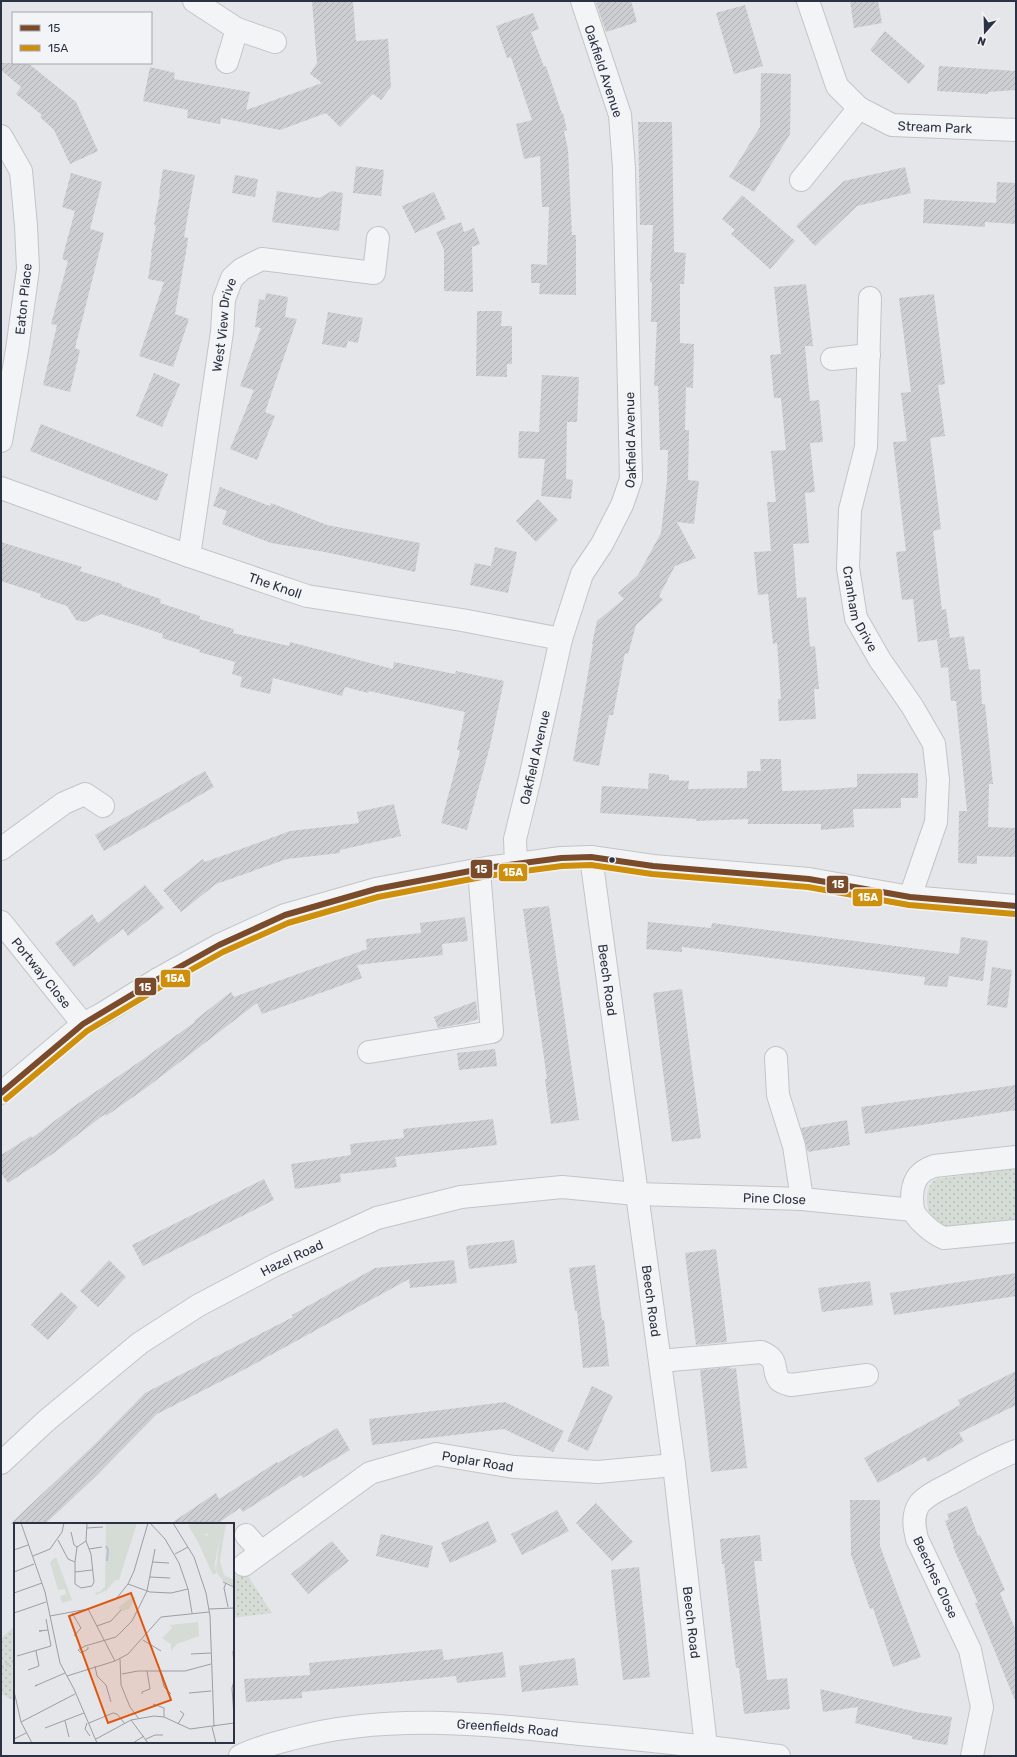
<svg xmlns="http://www.w3.org/2000/svg" width="1017" height="1757" font-family="Rubik,sans-serif">
  <style>
    .grass { fill: url(#grass-dots) }
    .building { fill: url(#building-hatch) }
    .lines { fill: none; stroke-linecap: round; stroke-linejoin: round }
    .minor-casing { stroke: #c3c4c7; stroke-width: 24 }
    .path { stroke: #c6c7cc; stroke-width: 2.5; stroke-dasharray: 3 3; stroke-linecap: butt }
    .minor { stroke: #f3f4f6; stroke-width: 22 }
    .bus-1-casing { stroke: #f2f4f8; stroke-width: 9 }
    .bus-2-casing { stroke: #f2f4f8; stroke-width: 9 }
    .bus-1 { stroke: #7a4b2a; stroke-width: 6 }
    .bus-2 { stroke: #ce8f0d; stroke-width: 6 }
    .bus-dot { fill: #2b3243; stroke: #f2f4f8; stroke-width: 1.5 }
    .labels { text-anchor: middle; stroke-width: 3; stroke-linejoin: round; paint-order: stroke }
    .street-label { font-size: 13px; fill: #2b3243; stroke: #f2f4f8 }
    .inset-river { fill: none; stroke: #b3c1d3; stroke-width: 2 }
    .inset-road { fill: none; stroke: #9b9ea7; stroke-width: 1 }
    .view { fill: #df570f; fill-opacity: 0.15; stroke: #df570f; stroke-width: 2 }
    .inset-edge { fill: none; stroke: #2b3243; stroke-width: 2 }
    .line-badge { stroke: #f2f4f8; stroke-width: 1.5 }
    .badge-label { font-size: 11px; text-anchor: middle; font-weight: bold; fill: #fff }
  </style>
  <defs>
    <pattern id="grass-dots" width="8" height="8" patternUnits="userSpaceOnUse"><rect width="8" height="8" fill="#d4dcd5"/><path d="M2 2h.1M6 6h.1" fill="none" stroke="#b6bdb8" stroke-width="1.8" stroke-linecap="round"/></pattern>
    <pattern id="building-hatch" width="6" height="6" patternUnits="userSpaceOnUse"><rect width="6" height="6" fill="#cdced1"/><path d="M-1 1l2-2M0 6l6-6M5 7l2-2" fill="none" stroke="#b0b1b5"/></pattern>
  </defs>
  <rect width="100%" height="100%" fill="#e5e6e9"/>
  <path class="grass" d="M 1016,1168 L 1016,1222 L 943,1231 C 940,1228 935,1226 933,1223 C 926,1210 923,1187 936,1179 Z
    M 233,1553 L 272,1613 L 233,1618 Z
    M 15,1626 L 15,1701 L 1,1694 L 1,1638 Z"/>
  <path class="building" d="M 312,1 L 353,1 L 356,41 L 388,39 L 391,87 L 381,100 L 373,94 L 340,127 L 326,113 L 280,130 L 221,118 L 220,124 L 187,118 L 188,110 L 143,101 L 150,67 L 175,73 L 174,79 L 250,92 L 246,110 L 322,83 L 310,74 L 317,63 Z
    M 603,1 L 631,1 L 637,22 L 606,32 L 596,3 Z
    M 850,1 L 878,1 L 882,23 L 854,28 Z
    M 745,5 L 763,66 L 734,74 L 716,13 Z
    M 533,13 L 539,29 L 531,32 L 544,67 L 546,66 L 562,114 L 563,113 L 567,130 L 564,131 L 568,150 L 572,235 L 576,235 L 576,295 L 539,294 L 540,283 L 531,283 L 531,264 L 547,265 L 549,207 L 542,207 L 540,156 L 524,159 L 516,124 L 532,120 L 511,57 L 507,58 L 496,26 Z
    M 885,31 L 925,66 L 909,84 L 870,50 Z
    M 1,63 L 28,63 L 76,102 L 98,151 L 70,164 L 54,130 L 40,117 L 42,115 L 16,94 L 21,87 L 1,70 Z
    M 939,66 L 1016,71 L 1016,90 L 988,92 L 988,94 L 937,91 Z
    M 761,73 L 791,74 L 790,134 L 754,192 L 729,177 L 760,127 Z
    M 638,122 L 672,122 L 674,252 L 686,253 L 684,284 L 680,284 L 680,343 L 694,344 L 693,388 L 686,387 L 685,430 L 689,430 L 688,480 L 699,481 L 694,524 L 677,522 L 696,558 L 675,566 L 659,596 L 663,600 L 636,625 L 628,654 L 625,653 L 613,715 L 609,715 L 599,766 L 573,761 L 593,644 L 592,644 L 597,621 L 624,599 L 618,593 L 638,575 L 661,533 L 667,481 L 668,450 L 660,450 L 658,386 L 654,386 L 657,322 L 651,322 L 652,282 L 650,282 L 653,225 L 640,225 Z
    M 356,166 L 384,170 L 381,196 L 353,193 Z
    M 905,167 L 911,193 L 857,206 L 815,246 L 796,226 L 844,181 Z
    M 163,169 L 195,175 L 184,237 L 188,238 L 187,246 L 175,314 L 189,319 L 173,367 L 139,356 L 164,282 L 148,279 L 152,253 L 151,252 L 156,226 L 154,225 L 160,193 L 159,193 Z
    M 71,173 L 102,182 L 90,229 L 104,233 L 75,348 L 80,350 L 70,392 L 43,385 L 57,325 L 51,324 L 68,261 L 62,259 L 75,211 L 62,207 Z
    M 235,175 L 258,179 L 255,197 L 232,193 Z
    M 997,182 L 1016,183 L 1016,224 L 985,222 L 985,227 L 923,223 L 924,199 L 996,203 Z
    M 277,191 L 319,198 L 332,191 L 343,193 L 339,231 L 272,222 Z
    M 434,192 L 446,219 L 415,233 L 402,206 Z
    M 742,195 L 795,241 L 770,269 L 731,234 L 735,230 L 722,219 Z
    M 461,222 L 464,232 L 474,228 L 480,244 L 472,247 L 473,292 L 444,291 L 444,250 L 436,232 Z
    M 806,284 L 813,346 L 805,346 L 810,401 L 819,400 L 823,442 L 810,443 L 815,492 L 805,493 L 809,543 L 793,544 L 797,598 L 806,597 L 810,647 L 815,646 L 819,689 L 814,689 L 816,719 L 779,721 L 778,699 L 781,699 L 777,643 L 773,644 L 768,594 L 758,595 L 754,552 L 771,551 L 767,502 L 776,502 L 771,451 L 786,450 L 781,398 L 774,398 L 770,355 L 781,354 L 774,287 Z
    M 266,293 L 288,297 L 285,317 L 297,319 L 265,412 L 275,416 L 257,460 L 230,449 L 254,390 L 240,386 L 261,328 L 255,327 L 259,299 L 265,300 Z
    M 934,294 L 945,384 L 938,385 L 945,436 L 930,438 L 941,529 L 933,531 L 942,610 L 946,609 L 950,638 L 918,642 L 913,599 L 902,600 L 896,552 L 906,551 L 893,442 L 907,441 L 901,393 L 911,392 L 899,298 Z
    M 477,311 L 502,311 L 501,326 L 512,326 L 512,364 L 507,364 L 507,377 L 476,376 Z
    M 328,312 L 363,318 L 358,343 L 348,341 L 346,348 L 322,344 Z
    M 154,373 L 180,384 L 162,427 L 136,416 Z
    M 542,375 L 579,377 L 577,422 L 567,422 L 566,479 L 573,480 L 571,499 L 541,496 L 545,459 L 518,458 L 519,431 L 539,432 Z
    M 41,424 L 168,474 L 157,501 L 30,451 Z
    M 220,487 L 270,506 L 271,503 L 327,525 L 420,543 L 415,572 L 325,552 L 271,543 L 222,524 L 227,511 L 213,506 Z
    M 538,499 L 558,520 L 536,542 L 516,521 Z
    M 1,542 L 82,567 L 80,571 L 122,584 L 122,586 L 161,599 L 160,603 L 200,616 L 199,619 L 234,629 L 233,633 L 289,646 L 290,642 L 393,669 L 394,662 L 455,674 L 456,671 L 504,681 L 489,750 L 467,830 L 441,823 L 460,751 L 457,750 L 465,712 L 369,691 L 368,693 L 345,687 L 342,696 L 273,678 L 270,694 L 240,687 L 242,677 L 232,674 L 235,662 L 199,652 L 200,650 L 162,638 L 163,634 L 101,614 L 85,622 L 76,620 L 67,606 L 40,597 L 41,594 L 1,581 Z
    M 495,547 L 517,552 L 508,593 L 470,585 L 475,563 L 491,566 Z
    M 964,636 L 969,670 L 980,669 L 982,704 L 985,704 L 993,784 L 989,784 L 988,827 L 1016,828 L 1016,857 L 977,856 L 977,864 L 958,863 L 959,811 L 967,811 L 956,701 L 951,701 L 948,667 L 941,668 L 937,640 Z
    M 760,759 L 781,759 L 782,791 L 817,790 L 857,787 L 857,774 L 918,773 L 918,798 L 901,798 L 901,808 L 853,809 L 854,827 L 821,830 L 821,824 L 748,824 L 748,819 L 696,821 L 696,819 L 600,813 L 602,786 L 648,789 L 649,773 L 669,775 L 669,780 L 689,781 L 688,789 L 747,788 L 747,771 L 761,771 Z
    M 205,771 L 214,787 L 104,851 L 95,835 Z
    M 394,804 L 401,836 L 340,850 L 340,853 L 287,859 L 216,884 L 181,912 L 163,890 L 203,859 L 205,862 L 290,831 L 359,823 L 357,812 Z
    M 145,885 L 164,908 L 128,936 L 123,929 L 74,967 L 55,943 L 92,914 L 98,923 Z
    M 549,906 L 579,1120 L 551,1124 L 545,1079 L 547,1079 L 523,909 Z
    M 465,917 L 468,941 L 442,944 L 443,955 L 357,965 L 362,978 L 262,1014 L 257,1003 L 146,1088 L 106,1116 L 105,1114 L 54,1153 L 8,1183 L 1,1173 L 1,1155 L 31,1136 L 32,1138 L 73,1107 L 132,1067 L 195,1022 L 194,1021 L 231,992 L 234,997 L 367,949 L 366,939 L 421,933 L 420,923 Z
    M 648,922 L 711,928 L 712,923 L 959,954 L 961,937 L 988,941 L 983,981 L 949,976 L 947,987 L 924,985 L 925,977 L 682,947 L 682,952 L 646,949 Z
    M 992,967 L 1012,970 L 1007,1008 L 987,1005 Z
    M 682,989 L 701,1138 L 672,1142 L 653,993 Z
    M 476,1001 L 478,1019 L 466,1023 L 438,1028 L 434,1017 Z
    M 495,1049 L 497,1066 L 459,1070 L 457,1053 Z
    M 1016,1085 L 1016,1110 L 865,1134 L 861,1107 Z
    M 493,1119 L 497,1145 L 395,1157 L 397,1167 L 340,1174 L 341,1182 L 295,1189 L 291,1164 L 351,1155 L 350,1144 L 404,1138 L 403,1129 Z
    M 847,1120 L 850,1145 L 808,1152 L 801,1128 Z
    M 264,1179 L 274,1200 L 143,1266 L 132,1245 Z
    M 514,1240 L 517,1263 L 469,1269 L 466,1246 Z
    M 716,1249 L 727,1342 L 696,1345 L 685,1253 Z
    M 109,1260 L 126,1277 L 98,1307 L 80,1291 Z
    M 454,1260 L 457,1283 L 410,1288 L 409,1279 L 251,1366 L 157,1414 L 93,1479 L 45,1524 L 10,1524 L 93,1446 L 145,1393 L 293,1317 L 292,1315 L 375,1268 Z
    M 595,1265 L 602,1320 L 604,1320 L 609,1366 L 583,1368 L 577,1311 L 575,1311 L 569,1268 Z
    M 1016,1273 L 1016,1296 L 894,1315 L 890,1293 Z
    M 870,1281 L 873,1305 L 822,1312 L 818,1288 Z
    M 61,1292 L 78,1307 L 48,1340 L 31,1325 Z
    M 730,1367 L 730,1369 L 736,1368 L 747,1468 L 711,1472 L 700,1370 Z
    M 1016,1371 L 1016,1405 L 959,1433 L 964,1441 L 928,1462 L 925,1457 L 878,1483 L 864,1458 L 960,1405 L 958,1400 Z
    M 592,1386 L 613,1396 L 588,1451 L 567,1441 Z
    M 505,1402 L 564,1431 L 553,1452 L 504,1429 L 372,1445 L 369,1419 Z
    M 337,1428 L 350,1450 L 303,1478 L 301,1475 L 243,1512 L 240,1508 L 217,1524 L 170,1524 L 216,1493 L 219,1499 L 277,1462 L 278,1463 Z
    M 850,1500 L 880,1500 L 880,1546 L 921,1657 L 893,1667 L 873,1608 L 870,1609 L 851,1555 Z
    M 596,1503 L 633,1542 L 612,1561 L 576,1523 Z
    M 967,1506 L 978,1536 L 980,1535 L 1005,1590 L 1000,1593 L 1016,1631 L 1016,1703 L 975,1603 L 978,1603 L 953,1547 L 954,1546 L 945,1521 L 949,1519 L 947,1514 Z
    M 557,1510 L 569,1531 L 522,1555 L 511,1534 Z
    M 488,1521 L 497,1542 L 450,1563 L 441,1543 Z
    M 381,1534 L 433,1546 L 428,1568 L 376,1556 Z
    M 760,1535 L 762,1561 L 754,1561 L 767,1680 L 787,1678 L 790,1709 L 744,1714 L 739,1668 L 736,1668 L 724,1564 L 722,1564 L 720,1539 Z
    M 332,1541 L 349,1561 L 308,1594 L 291,1574 Z
    M 639,1567 L 650,1677 L 623,1680 L 611,1570 Z
    M 442,1649 L 444,1660 L 503,1652 L 506,1677 L 457,1683 L 456,1676 L 302,1692 L 302,1698 L 246,1702 L 244,1679 L 310,1675 L 309,1663 Z
    M 575,1658 L 578,1685 L 522,1692 L 519,1666 Z
    M 820,1689 L 917,1712 L 952,1717 L 947,1745 L 912,1739 L 912,1736 L 855,1723 L 858,1707 L 823,1712 Z"/>
  <g class="lines">
    <defs>
      <g id="minor">
        <path d="M 194,1 L 237,29 L 275,42"/>
        <path id="s1" d="M 808,1 L 837,86 L 859,108 L 892,125 L 1016,130"/>
        <path d="M 227,62 L 237,29"/>
        <path d="M 1,136 L 21,171 L 26,226 L 28,269 L 17,350 L 1,441"/>
        <path d="M 801,180 L 859,108"/>
        <path id="s2" d="M 870,298 L 866,447 L 850,510 L 848,568 L 856,618 L 880,660 L 912,706 L 934,744 L 938,780 L 936,822 L 910,897"/>
        <path d="M 832,359 L 869,355"/>
        <path id="s3" d="M 1,488 L 189,556 L 307,596 L 462,620 L 561,639"/>
        <path id="s4" d="M 189,556 L 222,332 L 224,299 L 232,278 L 242,269 L 262,259 L 374,273 L 378,238"/>
        <path d="M 1,849 L 64,803 L 85,794 L 103,806"/>
        <path id="s5" d="M 591,857 L 674,1465 L 706,1746"/>
        <path id="s6" d="M 516,864 L 515,839 L 530,778 L 561,639 L 582,574 L 602,544 L 622,505 L 631,479 L 624,168 L 620,115 L 582,1"/>
        <path id="s7" d="M 1,922 L 83,1024"/>
        <path d="M 369,1052 L 492,1032 L 479,870"/>
        <path d="M 776,1058 L 778,1095 L 794,1146 L 802,1199"/>
        <path d="M 1,1093 L 83,1024 L 102,1014 L 158,979 L 219,945 L 285,915 L 376,889 L 486,868 L 561,858 L 591,857 L 653,866 L 809,879 L 910,897 L 1016,906"/>
        <path d="M 1016,1157 L 934,1166 C 917,1172 912,1182 912,1200 C 913,1203 912,1207 913,1209 C 915,1219 935,1235 944,1238 L 1016,1231"/>
        <path d="M 660,1361 L 761,1352 C 781,1360 771,1369 779,1380 C 782,1383 787,1384 791,1385 L 867,1375"/>
        <path id="s8" d="M 1,1463 L 46,1421 L 140,1343 L 199,1305 L 275,1265 L 377,1218 L 461,1197 L 562,1187 L 636,1194 L 802,1199 L 913,1210"/>
        <path d="M 246,1535 L 261,1552"/>
        <path id="s9" d="M 244,1565 L 370,1473 L 436,1454 L 514,1467 L 598,1472 L 674,1465"/>
        <path id="s10" d="M 240,1756 C 258,1747 276,1743 295,1738 C 388,1713 485,1724 580,1734 C 647,1740 713,1747 779,1756"/>
        <path d="M 972,1756 L 982,1707 L 970,1650 L 917,1539 C 914,1527 912,1514 920,1503 C 928,1494 942,1488 952,1483 C 973,1471 993,1460 1016,1451"/>
      </g>
    </defs>
    <use href="#minor" class="minor-casing"/>
    <path class="path" d="M 1,1668 L 15,1660"/>
    <use href="#minor" class="minor"/>
    <defs>
      <path id="bus-1" d="M 1,1093 L 83,1024 L 158,979 L 219,945 L 285,915 L 376,889 L 486,868 L 561,858 L 591,857 L 653,866 L 809,879 L 910,897 L 1016,906"/>
      <path id="bus-2" d="M 6,1099 L 87,1031 L 162,986 L 223,952 L 288,923 L 378,897 L 487,876 L 562,866 L 591,865 L 652,874 L 808,887 L 909,905 L 1015,914"/>
    </defs>
    <use href="#bus-1" class="bus-1-casing"/>
    <use href="#bus-2" class="bus-2-casing"/>
    <use href="#bus-1" class="bus-1"/>
    <use href="#bus-2" class="bus-2"/>
  </g>
  <circle class="bus-dot" cx="612" cy="860" r="3.5"/>
  <g class="labels">
    <g class="street-label">
      <text transform="translate(604 71) rotate(72)" y="5">Oakfield Avenue</text>
      <text dy="5" stroke="none"><textPath href="#s1" startOffset="201">Stream Park</textPath></text>
      <text transform="translate(23 299) rotate(-84)" y="5">Eaton Place</text>
      <text dy="5" stroke="none"><textPath href="#s4" startOffset="234">West View Drive</textPath></text>
      <text dy="5" stroke="none"><textPath href="#s6" startOffset="445">Oakfield Avenue</textPath></text>
      <text dy="5" stroke="none"><textPath href="#s3" startOffset="291">The Knoll</textPath></text>
      <text dy="5" stroke="none"><textPath href="#s2" startOffset="315">Cranham Drive</textPath></text>
      <text dy="5" stroke="none"><textPath href="#s6" startOffset="109">Oakfield Avenue</textPath></text>
      <text dy="5" stroke="none"><textPath href="#s7" startOffset="65">Portway Close</textPath></text>
      <text dy="5" stroke="none"><textPath href="#s5" startOffset="124">Beech Road</textPath></text>
      <text dy="5" stroke="none"><textPath href="#s8" startOffset="853">Pine Close</textPath></text>
      <text dy="5" stroke="none"><textPath href="#s8" startOffset="358">Hazel Road</textPath></text>
      <text dy="5" stroke="none"><textPath href="#s5" startOffset="448">Beech Road</textPath></text>
      <text dy="5" stroke="none"><textPath href="#s9" startOffset="267">Poplar Road</textPath></text>
      <text transform="translate(936 1577) rotate(65)" y="5">Beeches Close</text>
      <text dy="5" stroke="none"><textPath href="#s5" startOffset="772">Beech Road</textPath></text>
      <text dy="5" stroke="none"><textPath href="#s10" startOffset="272">Greenfields Road</textPath></text>
    </g>
  </g>
  <g transform="translate(14 1523)">
    <rect width="220" height="220" fill="#e5e6e9"/>
    <path d="M 189,11 L 205,17 L 201,40 L 202,50 L 199,52 L 184,19 L 187,18 ZM 42,34 L 58,77 L 48,80 L 46,73 L 52,71 L 51,66 L 44,67 L 36,39 ZM 118,74 L 122,74 L 115,86 L 108,88 L 104,85 Z" fill="#d4dcd5"/>
    <path d="M 180,0 L 212,0 L 206,38 L 210,52 L 220,57 L 220,63 L 209,58 L 202,48 L 205,17 L 203,16 L 199,20 L 194,16 L 194,11 L 189,11 L 187,18 L 184,19 L 174,2 ZM 184,99 L 185,113 L 163,121 L 157,128 L 157,121 L 148,115 L 158,105 L 156,102 Z" fill="#d4dcd5"/>
    <path d="M 92,0 L 123,0 L 105,57 L 101,57 L 93,67 L 82,72 L 81,70 L 87,68 L 91,63 Z" fill="#d4dcd5"/>
    <path d="M 103,0 L 116,0 L 113,18 L 101,16 ZM 102,17 L 113,20 L 109,38 L 97,35 Z" fill="#d4dcd5"/>
    <path class="inset-river" d="M 92,23 L 94,27 L 93,38"/>
    <path class="inset-road" d="M 7,0 L 31,69 L 46,140 L 60,166 L 83,220M 136,0 L 151,16 L 165,40 L 174,66 L 178,90M 159,0 L 180,34 L 192,70 L 196,93 L 200,204M 73,5 L 89,4M 57,9 L 60,22 L 63,24M 44,17 L 54,36 L 61,39M 72,18 L 77,31 L 80,59 L 78,63 L 67,65 L 61,61 L 61,39 L 63,24 ZM 72,18 L 73,0M 75,26 L 88,24M 0,27 L 14,22M 161,31 L 174,24M 19,33 L 36,26 L 48,9 L 50,0M 139,39 L 155,40M 0,49 L 20,41M 61,49 L 78,47M 136,54 L 156,55M 209,59 L 220,64M 212,60 L 210,65 L 214,84M 114,61 L 136,69 L 157,70 L 174,66M 0,70 L 28,60M 74,86 L 101,138M 195,86 L 220,85M 0,90 L 32,79M 58,90 L 67,105 L 60,113M 36,93 L 74,86 L 102,76 L 114,61 L 120,48 L 134,0M 32,96 L 37,123M 83,103 L 97,98 L 107,87M 28,108 L 25,108 L 34,107M 129,117 L 147,128M 74,124 L 74,126 L 67,130 L 64,127 L 71,123 L 102,114 L 118,98 L 133,68 L 141,26M 219,128 L 220,143M 177,131 L 197,130M 3,133 L 37,123M 106,136 L 107,162 L 116,184 L 125,196M 81,143 L 83,153 L 92,162 L 97,179M 14,147 L 25,143 L 22,128M 146,148 L 150,164 L 157,171M 108,151 L 124,148 L 171,148 L 197,141M 53,153 L 101,138 L 114,131 L 147,94 L 195,89M 220,158 L 218,165 L 220,194M 23,162 L 21,163 L 51,150M 0,168 L 7,199 L 18,220M 175,170 L 197,168M 128,171 L 128,169 L 136,166 L 133,148M 139,181 L 150,185 L 150,194M 117,197 L 134,220M 51,198 L 55,214M 7,199 L 61,171M 73,200 L 71,206 L 76,213M 75,200 L 99,190 L 103,191 L 111,201M 164,201 L 170,191 L 166,188M 198,204 L 202,220M 31,205 L 70,190M 0,216 L 12,210M 82,216 L 117,197 L 140,193 L 150,194 L 176,206 L 220,200M 132,216 L 141,212 L 149,212M 119,220 L 130,213"/>
    <path class="view" d="M 117,70 L 157,177 L 94,200 L 55,93 Z"/>
    <rect width="220" height="220" class="inset-edge"/>
  </g>
  <g class="line-badge">
    <rect x="470" y="859" width="23" height="20" rx="4" fill="#7a4b2a"/>
    <rect x="498" y="863" width="30" height="19" rx="4" fill="#ce8f0d"/>
    <rect x="826" y="875" width="23" height="19" rx="4" fill="#7a4b2a"/>
    <rect x="852" y="888" width="31" height="19" rx="4" fill="#ce8f0d"/>
    <rect x="160" y="969" width="31" height="19" rx="4" fill="#ce8f0d"/>
    <rect x="134" y="977" width="23" height="19" rx="4" fill="#7a4b2a"/>
  </g>
  <g class="badge-label">
    <text x="481" y="873">15</text>
    <text x="513" y="876">15A</text>
    <text x="838" y="888">15</text>
    <text x="868" y="901">15A</text>
    <text x="175" y="982">15A</text>
    <text x="145" y="991">15</text>
  </g>
  <rect width="1017" height="1757" fill="none" stroke="#2b3243" stroke-width="4"/>
  <rect x="12" y="12" width="140" height="52" fill="#f2f4f8" stroke="#a2a6b0"/>
  <rect x="20" y="25" width="20" height="6" fill="#7a4b2a" stroke="#a2a6b0"/>
  <text x="48" y="32" font-size="12" fill="#2b3243">15</text>
  <rect x="20" y="45" width="20" height="6" fill="#ce8f0d" stroke="#a2a6b0"/>
  <text x="48" y="52" font-size="12" fill="#2b3243">15A</text>
  <g transform="translate(985 32) rotate(200)" stroke="#f2f4f8" stroke-width="3" paint-order="stroke">
  <path d="M0-3L7 15L0 10L-7 15Z" fill="#2b3243"/>
  <text y="-6" font-size="11" font-weight="bold" text-anchor="middle" fill="#2b3243">N</text>
  </g>
</svg>
